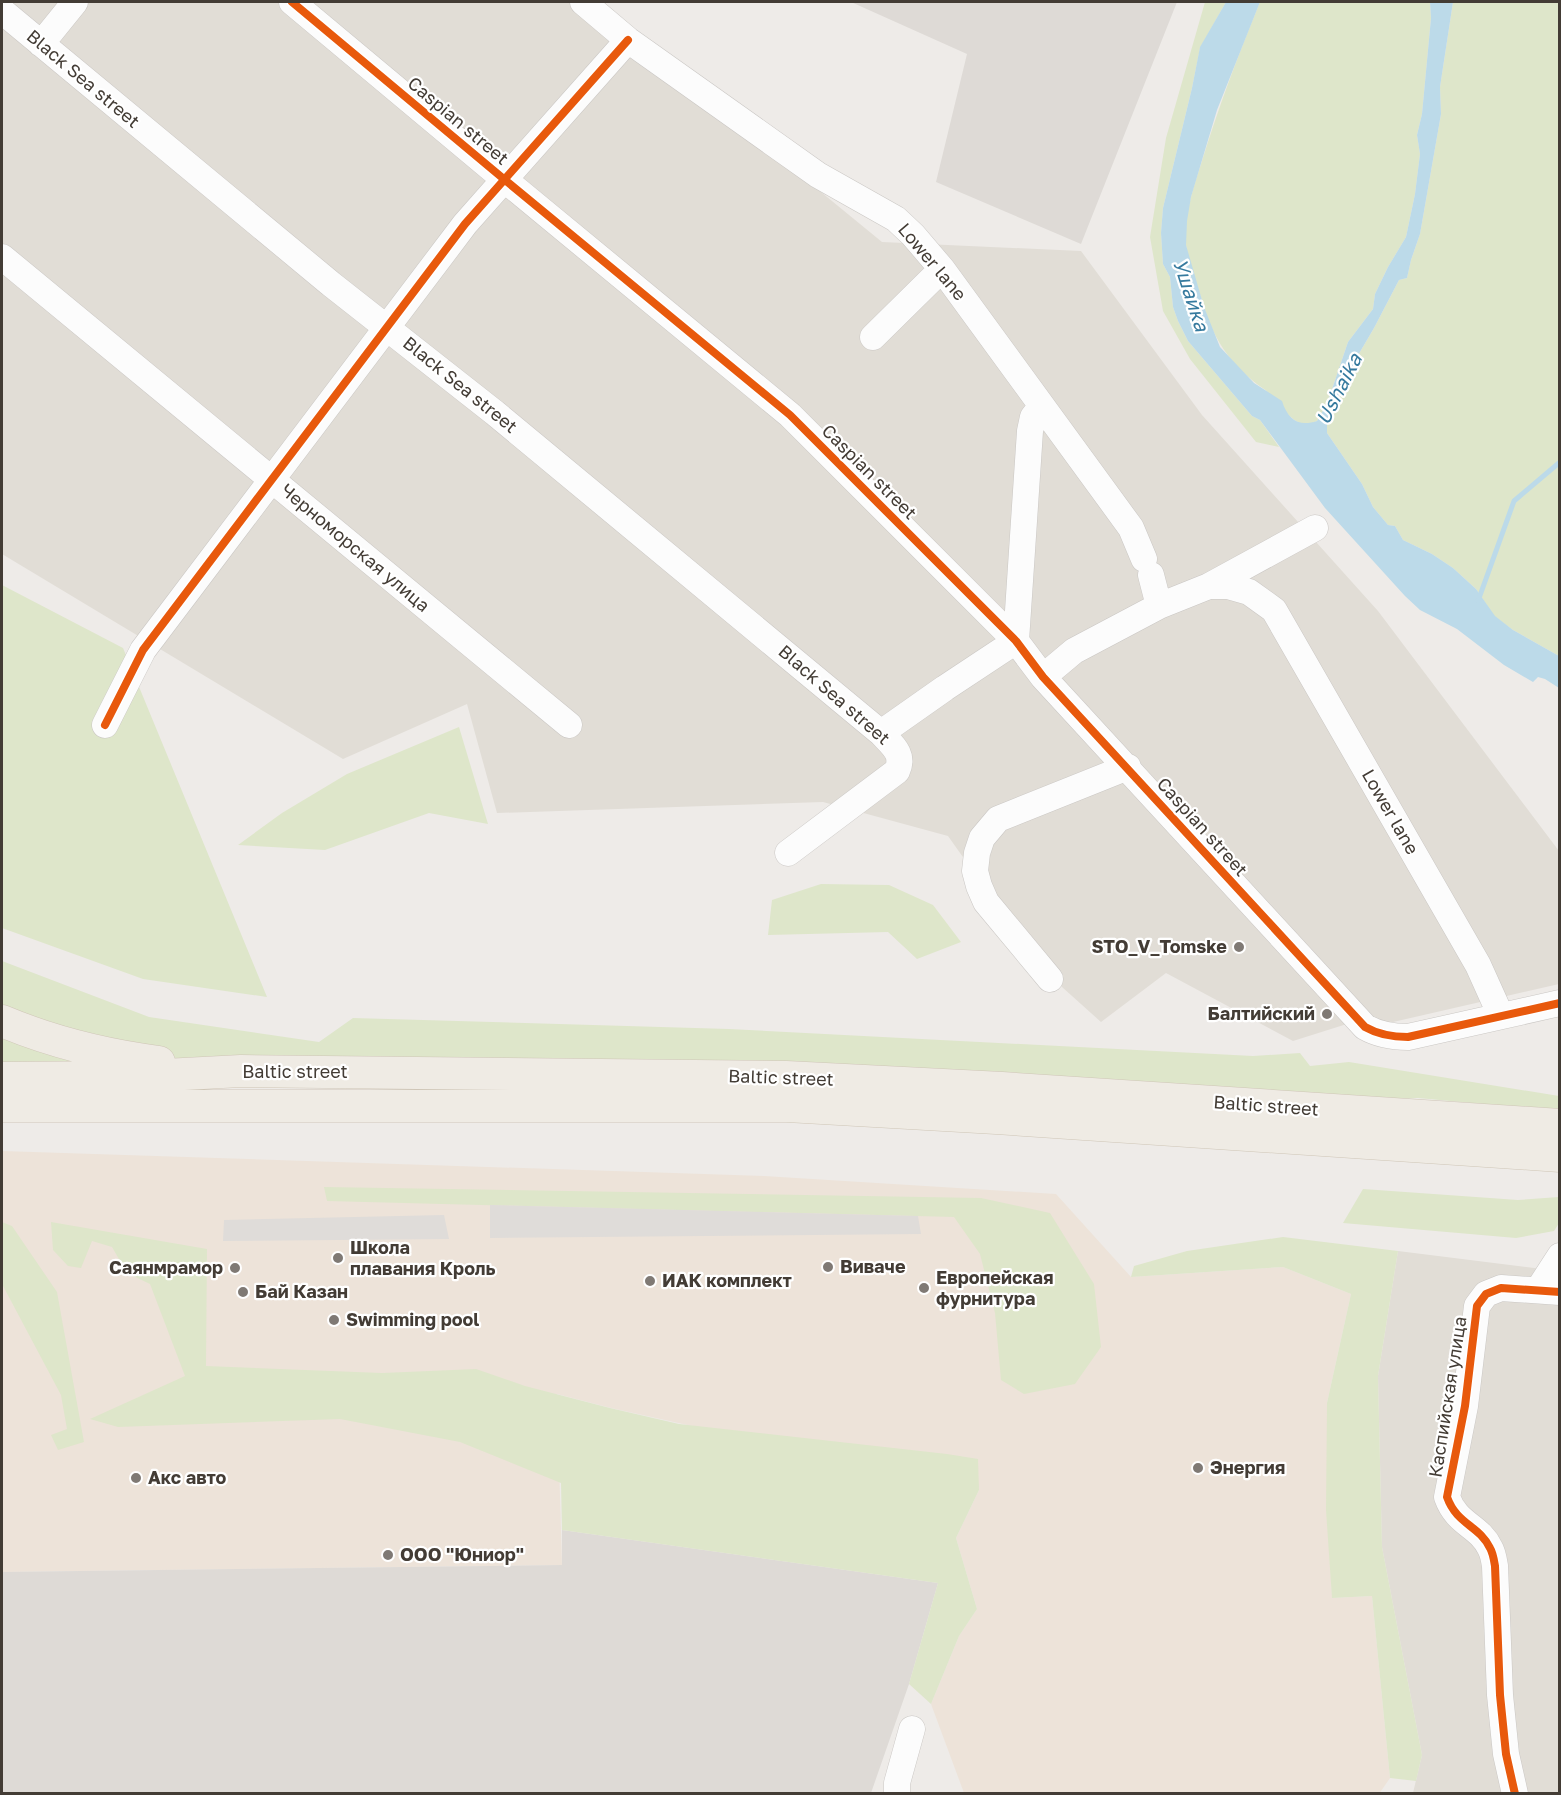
<svg xmlns="http://www.w3.org/2000/svg" width="1561" height="1795" font-family="'Golos Text',sans-serif">
  <style>
    .residential { fill: #e1ddd6 }
    .commercial { fill: #ede3d9 }
    .industrial { fill: #dedad6 }
    .green { fill: #dee6ca }
    .parking { fill: #dfdcd9 }
    .water { fill: #bcdae9 }
    .lines { fill: none; stroke-linecap: round; stroke-linejoin: round }
    .stream { stroke: #bcdae9; stroke-width: 5 }
    .minor-casing { stroke: #cac7c4; stroke-width: 27 }
    .major-casing { stroke: #cfc6b7; stroke-width: 33 }
    .minor { stroke: #fcfcfc; stroke-width: 26 }
    .major { stroke: #efebe4; stroke-width: 32 }
    .cycleway-casing { stroke: #fff; stroke-width: 11 }
    .cycleway { stroke: #e8590c; stroke-width: 8 }
    .poi-dot { fill: #7f7974; stroke: #fff; stroke-width: 2 }
    .labels { text-anchor: middle; stroke-width: 4.5; stroke-linejoin: round; paint-order: stroke }
    .street-label { font-size: 18px; fill: #433c35; stroke: #fff }
    .poi-label { font-size: 18px; font-weight: bold; fill: #433c35; stroke: #fff; text-anchor: start }
    .water-label { font-size: 20px; font-style: italic; fill: #367a9e; stroke: #fff }
  </style>
  <rect width="100%" height="100%" fill="#eeebe8"/>
  <path class="residential" d="M 2,2 L 589,2 L 882,242 L 1081,251 L 1202,415 L 1378,611 L 1559,851 L 1559,984 L 1380,1025 L 1369,1017 L 1293,1041 L 1166,973 L 1101,1022 L 1062,987 L 1016,932 L 948,836 L 823,802 L 497,813 L 467,704 L 343,759 L 2,554 Z
    M 1398,1251 L 1559,1271 L 1559,1793 L 1413,1793 L 1422,1755 L 1382,1547 L 1378,1376 Z"/>
  <path class="commercial" d="M 2,1151 L 764,1176 L 1056,1194 L 1131,1277 L 1283,1267 L 1351,1294 L 1327,1403 L 1332,1598 L 1372,1596 L 1390,1778 L 1379,1794 L 964,1793 L 931,1704 L 959,1636 L 977,1609 L 956,1538 L 979,1490 L 611,1408 L 557,1394 L 562,1565 L 2,1572 Z"/>
  <path class="industrial" d="M 851,2 L 1177,2 L 1081,244 L 936,182 L 967,54 Z
    M 562,1530 L 938,1583 L 909,1684 L 871,1793 L 2,1794 L 2,1572 L 562,1565 Z"/>
  <path class="green" d="M 1205,2 L 1226,2 L 1200,48 L 1192,88 L 1163,208 L 1161,233 L 1163,264 L 1170,277 L 1173,307 L 1178,321 L 1188,341 L 1252,416 L 1260,420 L 1279,447 L 1256,442 L 1190,359 L 1163,311 L 1150,237 L 1166,138 Z
    M 1260,2 L 1430,2 L 1431,18 L 1422,114 L 1417,135 L 1420,154 L 1415,194 L 1406,237 L 1388,267 L 1375,294 L 1373,309 L 1348,342 L 1327,404 L 1317,421 C 1313,423 1308,425 1304,424 C 1289,422 1276,398 1264,389 C 1229,365 1212,337 1201,297 C 1196,281 1188,262 1186,245 C 1183,218 1193,189 1201,164 C 1218,109 1238,55 1260,2 Z
    M 1453,2 L 1559,2 L 1559,656 L 1513,630 L 1494,616 L 1476,589 L 1453,568 L 1432,554 L 1403,540 L 1395,526 L 1388,525 L 1373,507 L 1362,484 L 1327,433 L 1327,419 L 1338,400 L 1357,357 L 1374,328 L 1399,280 L 1407,278 L 1411,260 L 1420,234 L 1441,114 L 1440,87 Z
    M 2,585 L 123,648 L 267,997 L 143,979 L 2,928 Z
    M 459,727 L 488,824 L 429,813 L 325,850 L 238,845 L 282,813 L 347,774 Z
    M 821,884 L 889,885 L 933,905 L 961,942 L 917,959 L 888,932 L 768,935 L 772,900 Z
    M 2,961 L 149,1017 L 319,1042 L 353,1018 L 729,1029 L 1253,1056 L 1300,1053 L 1310,1066 L 1349,1062 L 1559,1096 L 1559,1111 L 1418,1098 L 1332,1102 L 257,1065 L 137,1055 L 2,1017 Z
    M 2,1034 L 116,1069 L 24,1062 L 2,1062 Z
    M 324,1187 L 981,1198 L 1050,1213 L 1094,1284 L 1101,1347 L 1075,1384 L 1024,1394 L 1001,1380 L 995,1313 L 980,1254 L 954,1217 L 327,1201 Z
    M 1363,1189 L 1518,1200 L 1559,1197 L 1559,1223 L 1554,1231 L 1516,1238 L 1343,1223 Z
    M 2,1222 L 12,1226 L 57,1292 L 84,1442 L 58,1450 L 51,1435 L 67,1429 L 61,1395 L 2,1284 Z
    M 51,1222 L 207,1249 L 206,1366 L 382,1373 L 476,1369 L 525,1386 L 610,1408 L 679,1424 L 947,1454 L 978,1459 L 979,1490 L 956,1538 L 977,1609 L 959,1636 L 931,1704 L 909,1684 L 938,1583 L 562,1530 L 561,1483 L 460,1442 L 340,1419 L 118,1427 L 90,1419 L 185,1376 L 150,1284 L 127,1273 L 112,1247 L 92,1241 L 81,1268 L 68,1266 L 53,1250 Z
    M 1283,1237 L 1398,1251 L 1378,1376 L 1382,1547 L 1422,1755 L 1416,1781 L 1390,1778 L 1372,1596 L 1332,1598 L 1326,1510 L 1327,1403 L 1351,1294 L 1283,1267 L 1131,1277 L 1134,1266 L 1187,1251 Z"/>
  <path class="parking" d="M 490,1205 L 918,1216 L 921,1234 L 490,1238 Z
    M 444,1215 L 449,1239 L 223,1241 L 224,1220 Z"/>
  <path class="water" d="M 1226,2 L 1260,2 L 1217,110 L 1191,197 L 1187,221 L 1186,245 L 1204,307 L 1220,347 L 1254,383 L 1282,401 C 1288,420 1299,427 1317,421 L 1327,404 L 1348,342 L 1373,309 L 1375,294 L 1388,267 L 1406,237 L 1415,194 L 1420,154 L 1417,135 L 1422,114 L 1431,18 L 1430,2 L 1453,2 L 1440,87 L 1441,114 L 1420,234 L 1411,260 L 1407,278 L 1399,280 L 1374,328 L 1357,357 L 1327,419 L 1327,433 L 1362,484 L 1373,507 L 1388,525 L 1395,526 L 1403,540 L 1432,554 L 1453,568 L 1476,589 L 1495,616 L 1513,630 L 1559,656 L 1559,688 L 1545,679 L 1538,677 L 1533,682 L 1504,665 L 1457,629 L 1420,610 L 1405,596 L 1325,508 L 1260,420 L 1252,416 L 1188,341 L 1178,321 L 1173,307 L 1170,277 L 1163,264 L 1161,233 L 1163,208 L 1192,88 L 1200,47 Z"/>
  <g class="lines">
    <path class="stream" d="M 1478,601 L 1514,501 L 1560,462"/>
    <defs>
      <path id="minor" d="M 292,2 L 505,180 L 790,415 L 1016,641 L 1043,677 L 1365,1027 C 1379,1035 1392,1037 1408,1037 L 1560,1003
        M 583,2 L 628,40 L 818,175 L 896,219 L 913,235 L 942,269 L 1131,528 L 1144,559
        M 2,11 L 331,284 L 495,413 L 881,733 C 892,745 905,754 897,771 L 788,853
        M 41,44 L 75,2
        M 2,257 L 569,725
        M 873,337 L 942,269
        M 1151,575 L 1159,606
        M 1209,586 L 1315,528
        M 1043,677 L 1074,651 L 1159,606 L 1209,586 L 1228,586 L 1249,592 L 1274,610 L 1478,965 L 1501,1016
        M 105,725 L 143,650 L 465,224 L 628,40
        M 881,733 L 945,688 L 1016,641 L 1030,431 L 1033,417 L 1042,406
        M 1050,979 L 986,902 L 979,886 L 975,871 L 977,853 L 982,838 L 998,819 L 1128,767
        M 1538,1290 L 1560,1256
        M 897,1794 L 897,1783 L 912,1729
        M 1515,1794 L 1506,1754 L 1500,1695 L 1495,1566 C 1494,1560 1493,1553 1490,1548 C 1479,1525 1457,1525 1447,1497 L 1465,1406 L 1477,1306 L 1486,1294 L 1501,1288 L 1560,1292"/>
      <path id="major" d="M 2,1021 C 52,1042 105,1055 159,1062
        M 2,1078 L 127,1077 L 241,1071 L 786,1077 L 1002,1088 L 1560,1125
        M 2,1106 L 787,1106 L 996,1118 L 1560,1156"/>
    </defs>
    <use href="#minor" class="minor-casing"/>
    <use href="#major" class="major-casing"/>
    <use href="#minor" class="minor"/>
    <use href="#major" class="major"/>
    <defs>
      <path id="cycleway" d="M 292,2 L 505,180 L 790,415 L 1016,641 L 1043,677 L 1365,1027 C 1379,1035 1392,1037 1408,1037 L 1560,1003
        M 105,725 L 143,650 L 465,224 L 628,40
        M 1515,1794 L 1506,1754 L 1500,1695 L 1495,1566 C 1494,1560 1493,1553 1490,1548 C 1479,1525 1457,1525 1447,1497 L 1465,1406 L 1477,1306 L 1486,1294 L 1501,1288 L 1560,1292"/>
    </defs>
    <use href="#cycleway" class="cycleway-casing"/>
    <use href="#cycleway" class="cycleway"/>
  </g>
  <g class="poi-dot">
    <circle cx="1239" cy="947" r="6"/>
    <circle cx="1327" cy="1014" r="6"/>
    <circle cx="338" cy="1258" r="6"/>
    <circle cx="828" cy="1267" r="6"/>
    <circle cx="235" cy="1268" r="6"/>
    <circle cx="650" cy="1281" r="6"/>
    <circle cx="924" cy="1288" r="6"/>
    <circle cx="243" cy="1292" r="6"/>
    <circle cx="334" cy="1320" r="6"/>
    <circle cx="1198" cy="1468" r="6"/>
    <circle cx="136" cy="1478" r="6"/>
    <circle cx="388" cy="1555" r="6"/>
  </g>
  <g class="labels">
    <g class="street-label">
      <text transform="translate(83 79) rotate(40)" y="6">Black Sea street</text>
      <text transform="translate(458 121) rotate(40)" y="6">Caspian street</text>
      <text transform="translate(932 262) rotate(50)" y="6">Lower lane</text>
      <text transform="translate(460 385) rotate(39)" y="6">Black Sea street</text>
      <text transform="translate(869 472) rotate(45)" y="6">Caspian street</text>
      <text transform="translate(355 548) rotate(40)" y="6">Черноморская улица</text>
      <text transform="translate(834 695) rotate(41)" y="6">Black Sea street</text>
      <text transform="translate(1390 812) rotate(60)" y="6">Lower lane</text>
      <text transform="translate(1202 827) rotate(48)" y="6">Caspian street</text>
      <text x="295" y="1078">Baltic street</text>
      <text transform="translate(781 1078) rotate(2)" y="6">Baltic street</text>
      <text transform="translate(1266 1106) rotate(4)" y="6">Baltic street</text>
      <text transform="translate(1448 1397) rotate(-81)" y="6">Каспийская улица</text>
    </g>
    <g class="poi-label">
      <text x="1227" y="953" text-anchor="end">STO_V_Tomske</text>
      <text x="1315" y="1020" text-anchor="end">Балтийский</text>
      <text x="350" y="1254">Школа<tspan x="350" dy="21">плавания Кроль</tspan></text>
      <text x="840" y="1273">Виваче</text>
      <text x="223" y="1274" text-anchor="end">Саянмрамор</text>
      <text x="936" y="1284">Европейская<tspan x="936" dy="21">фурнитура</tspan></text>
      <text x="662" y="1287">ИАК комплект</text>
      <text x="255" y="1298">Бай Казан</text>
      <text x="346" y="1326">Swimming pool</text>
      <text x="1210" y="1474">Энергия</text>
      <text x="148" y="1484">Акс авто</text>
      <text x="400" y="1561">ООО "Юниор"</text>
    </g>
    <g class="water-label">
      <text transform="translate(1191 295) rotate(72)" y="7">Ушайка</text>
      <text transform="translate(1339 389) rotate(-63)" y="7">Ushaika</text>
    </g>
  </g>
  <rect width="1561" height="1795" fill="none" stroke="#433c35" stroke-width="6"/>
</svg>
